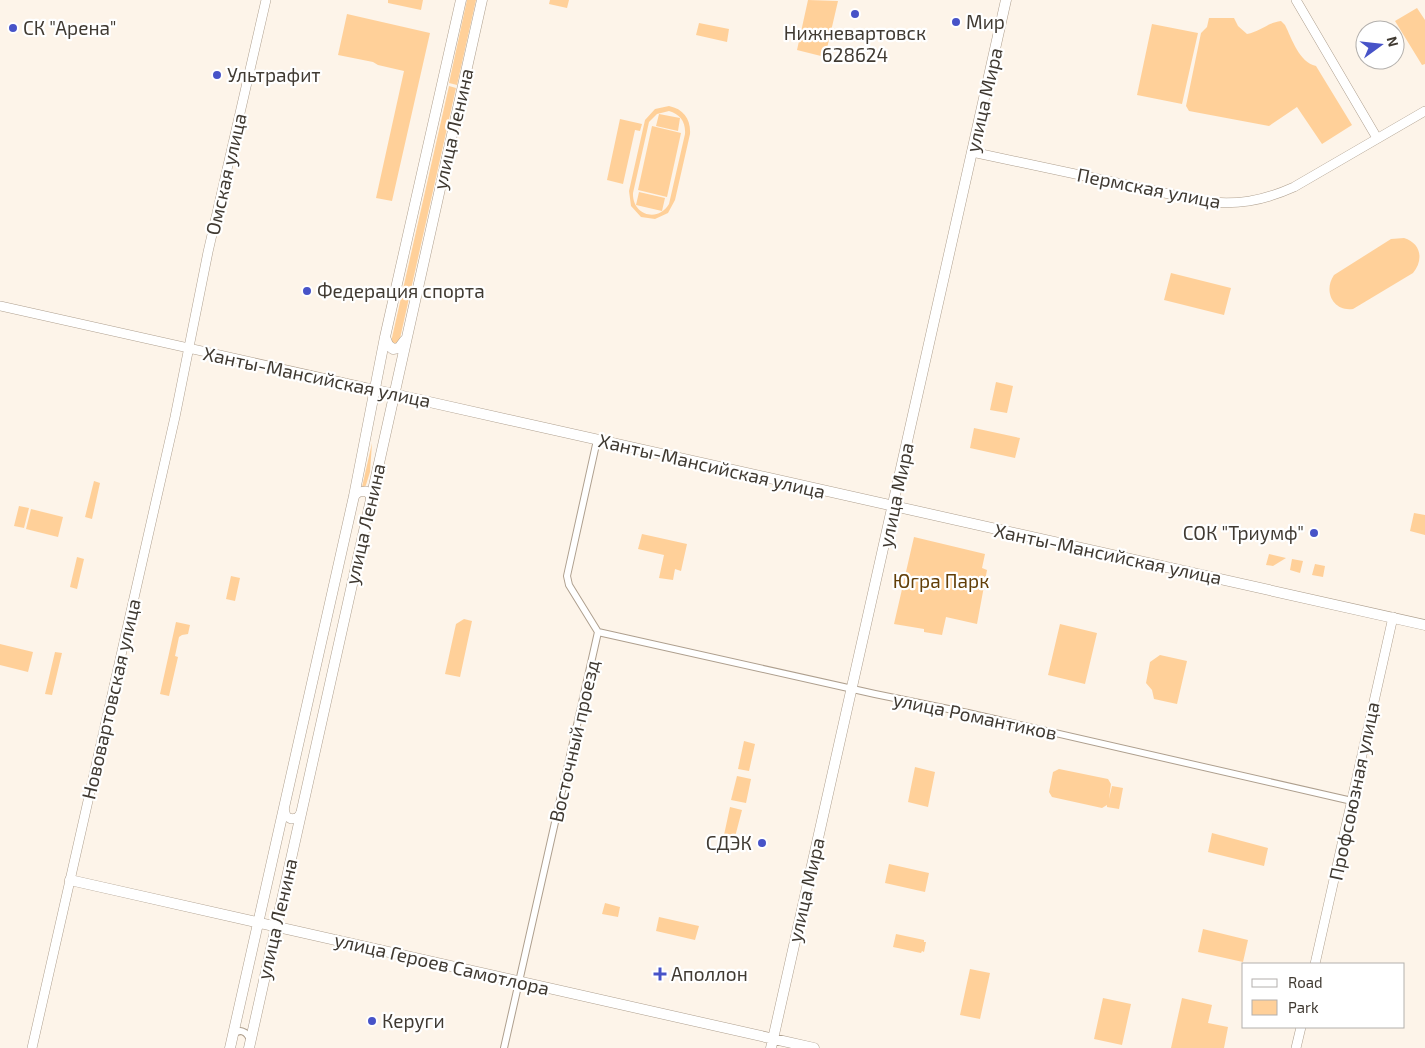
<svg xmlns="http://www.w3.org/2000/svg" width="1425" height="1048" font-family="'Exo 2',sans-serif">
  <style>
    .green { fill: #ffd099; fill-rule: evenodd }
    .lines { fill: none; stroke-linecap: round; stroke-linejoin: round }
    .street-casing { stroke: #ae9f8e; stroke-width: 8 }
    .secondary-casing { stroke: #ae9f8e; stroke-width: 10 }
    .primary-casing { stroke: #ae9f8e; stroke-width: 11 }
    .street { stroke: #fff; stroke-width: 6 }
    .secondary { stroke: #fff; stroke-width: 9 }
    .primary { stroke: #fff; stroke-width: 10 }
    .poi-dot { fill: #4753c8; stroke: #fff; stroke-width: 2 }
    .labels { text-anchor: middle; stroke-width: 4.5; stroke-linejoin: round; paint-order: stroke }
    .poi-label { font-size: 19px; fill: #403a32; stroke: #fff; text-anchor: start }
    .street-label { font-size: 19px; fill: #403a32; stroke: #fff }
    .park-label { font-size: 19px; fill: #623e07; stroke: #fff }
  </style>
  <rect width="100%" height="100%" fill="#fdf4e9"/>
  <path class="green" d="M 388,0 L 423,0 L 421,10 L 388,3 Z
    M 467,0 L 476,0 L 457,85 L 449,83 Z
    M 550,0 L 569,0 L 567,8 L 549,4 Z
    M 808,0 L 838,1 L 825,57 L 797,50 Z
    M 1417,8 L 1425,20 L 1425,64 L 1422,65 L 1395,21 Z
    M 347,14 L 430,33 L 392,201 L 376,198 L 404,71 L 378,65 L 373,62 L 338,55 Z
    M 1209,18 L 1234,18 L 1238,26 L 1247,34 C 1260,32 1269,22 1281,21 L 1285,25 C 1292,39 1299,62 1316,66 L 1352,125 L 1322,144 L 1297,107 L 1269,126 L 1189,111 L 1186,106 L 1201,33 L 1207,27 Z
    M 699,23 L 729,29 L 727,42 L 696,35 Z
    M 1152,24 L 1198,33 L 1182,104 L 1137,95 Z
    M 449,86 L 456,88 L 399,343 L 395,345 L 391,342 Z
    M 669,106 C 684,109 691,120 690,134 L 675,200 L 668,213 L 655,219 L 641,217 L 631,206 L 629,191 L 645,120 L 655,109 ZM 669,111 C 680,114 686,122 685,134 L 669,204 C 658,223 632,215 633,193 L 649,122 L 657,114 Z
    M 659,114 L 680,118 L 678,131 L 656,126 Z
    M 620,119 L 642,124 L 640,131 L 635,130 L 623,184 L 607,180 Z
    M 652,126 L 681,133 L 667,197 L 638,190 Z
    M 639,192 L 665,198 L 662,211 L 636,205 Z
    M 1404,238 C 1421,243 1424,260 1413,273 L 1353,309 C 1333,312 1323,291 1334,275 L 1391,239 Z
    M 1171,273 L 1231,288 L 1224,315 L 1164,300 Z
    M 996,382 L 1013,386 L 1007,413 L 990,410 Z
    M 974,428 L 1020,438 L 1015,458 L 970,448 Z
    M 372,443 L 370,472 L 365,488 L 362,487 Z
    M 94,481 L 100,483 L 92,519 L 85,517 Z
    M 19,506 L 29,508 L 24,528 L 14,526 Z
    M 31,509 L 63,517 L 58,537 L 26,529 Z
    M 1414,513 L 1425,515 L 1425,535 L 1410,531 Z
    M 642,534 L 687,544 L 681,571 L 675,569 L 673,580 L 659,578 L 664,555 L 638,549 Z
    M 914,537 L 985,554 L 982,568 L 987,570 L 977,624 L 946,617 L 942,635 L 924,632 L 924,629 L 894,624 Z
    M 1269,554 L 1286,558 L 1273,566 L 1266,565 Z
    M 77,557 L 84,559 L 77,589 L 70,587 Z
    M 1292,559 L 1303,561 L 1300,573 L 1290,570 Z
    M 1315,564 L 1325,566 L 1323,577 L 1312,575 Z
    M 231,576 L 240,578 L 235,601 L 226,599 Z
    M 464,619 L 472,621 L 460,677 L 445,674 L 456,624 Z
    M 176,622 L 190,625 L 188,634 L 182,635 L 179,637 L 175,656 L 178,657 L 169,696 L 160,694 Z
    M 1060,624 L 1097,633 L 1085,684 L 1048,675 Z
    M 0,644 L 33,652 L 28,672 L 0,665 Z
    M 55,652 L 62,653 L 52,695 L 45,694 Z
    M 1160,655 L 1187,661 L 1177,704 L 1154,699 L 1152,690 L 1146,683 L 1150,662 Z
    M 744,741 L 755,744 L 749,771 L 738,769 Z
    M 915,767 L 935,772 L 928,807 L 908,802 Z
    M 1059,769 L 1108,779 L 1111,784 L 1109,799 L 1112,786 L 1123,788 L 1119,809 L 1107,807 L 1107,805 L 1102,808 L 1052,797 L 1049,792 L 1053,772 Z
    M 737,776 L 751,779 L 746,803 L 731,800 Z
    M 730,807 L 742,810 L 735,837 L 724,835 Z
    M 1212,833 L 1268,848 L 1264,866 L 1208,852 Z
    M 889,864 L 929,873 L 925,892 L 885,883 Z
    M 605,903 L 620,907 L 618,917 L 602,914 Z
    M 659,917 L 699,926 L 695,940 L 656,931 Z
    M 1203,929 L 1248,940 L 1243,962 L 1198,952 Z
    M 896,934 L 924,940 L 924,942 L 926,942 L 924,952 L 922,951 L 921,953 L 893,947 Z
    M 970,969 L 990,973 L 980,1019 L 960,1015 Z
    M 1103,998 L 1131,1004 L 1122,1045 L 1094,1039 Z
    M 1182,998 L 1212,1005 L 1208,1023 L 1228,1027 L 1224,1048 L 1171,1048 Z"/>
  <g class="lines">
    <defs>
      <path id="street" d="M 598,632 L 875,694 L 968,713 L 1352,801
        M 233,1035 C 239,1028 247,1031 250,1040
        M 504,1048 L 598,632 L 569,585 L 567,576 L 597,440"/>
      <path id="secondary" d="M 1296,0 L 1377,138
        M 972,152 L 1202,201 C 1235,206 1263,201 1294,187 L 1425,111
        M 0,306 L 376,390
        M 354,496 L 359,492 L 366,491 L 370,495 L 371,499
        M 284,809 L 286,816 L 291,819 L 297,818 L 301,813
        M 1315,964 L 1393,617
        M 32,1048 L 175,417 L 208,252 L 266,0
        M 1296,1048 L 1301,1027"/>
      <path id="primary" d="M 385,337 L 388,345 L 393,349 L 399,348 L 405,340
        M 376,390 L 1425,625
        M 70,880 L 814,1048
        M 230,1048 L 354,496 L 385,337 L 461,0
        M 249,1048 L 482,0
        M 771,1048 L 1006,0"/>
    </defs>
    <use href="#street" class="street-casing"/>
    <use href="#secondary" class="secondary-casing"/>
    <use href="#primary" class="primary-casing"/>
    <use href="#street" class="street"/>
    <use href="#secondary" class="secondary"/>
    <use href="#primary" class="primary"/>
  </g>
  <g class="poi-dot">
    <circle cx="855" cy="14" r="5"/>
    <circle cx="956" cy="22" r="5"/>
    <circle cx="13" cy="28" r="5"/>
    <circle cx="217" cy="75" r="5"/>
    <circle cx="307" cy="291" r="5"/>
    <circle cx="1314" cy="533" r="5"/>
    <circle cx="762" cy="843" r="5"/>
    <path d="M657.5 966.5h5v5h5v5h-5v5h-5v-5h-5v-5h5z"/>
    <circle cx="372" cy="1021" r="5"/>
  </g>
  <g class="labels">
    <g class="poi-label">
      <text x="966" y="29">Мир</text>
      <text x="23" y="35">СК "Арена"</text>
      <text x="855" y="40" text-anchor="middle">Нижневартовск<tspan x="855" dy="22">628624</tspan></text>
      <text x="227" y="82">Ультрафит</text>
      <text x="317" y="298">Федерация спорта</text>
      <text x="1304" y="540" text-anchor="end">СОК "Триумф"</text>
      <text x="752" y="850" text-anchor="end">СДЭК</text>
      <text x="671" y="981">Аполлон</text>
      <text x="382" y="1028">Керуги</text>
    </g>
    <g class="street-label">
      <text transform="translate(984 100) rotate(-77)" y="7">улица Мира</text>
      <text transform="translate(453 129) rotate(-77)" y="7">улица Ленина</text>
      <text transform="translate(226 174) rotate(-77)" y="7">Омская улица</text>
      <text transform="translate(1149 188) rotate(11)" y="7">Пермская улица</text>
      <text transform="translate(317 377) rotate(12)" y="7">Ханты-Мансийская улица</text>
      <text transform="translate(712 466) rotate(13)" y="7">Ханты-Мансийская улица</text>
      <text transform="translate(896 495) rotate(-78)" y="7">улица Мира</text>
      <text transform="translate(365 524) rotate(-77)" y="7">улица Ленина</text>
      <text transform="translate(1108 554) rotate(12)" y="7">Ханты-Мансийская улица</text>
      <text transform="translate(111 699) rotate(-77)" y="7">Нововартовская улица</text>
      <text transform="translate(975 716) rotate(12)" y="7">улица Романтиков</text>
      <text transform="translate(574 741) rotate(-77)" y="7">Восточный проезд</text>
      <text transform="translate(1354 791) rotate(-78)" y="7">Профсоюзная улица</text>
      <text transform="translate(806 890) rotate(-77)" y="7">улица Мира</text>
      <text transform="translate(277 919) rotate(-77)" y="7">улица Ленина</text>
      <text transform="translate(442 964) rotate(13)" y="7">улица Героев Самотлора</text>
    </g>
    <g class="park-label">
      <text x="941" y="588">Югра Парк</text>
    </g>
  </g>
  <rect x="1242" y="963" width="162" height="65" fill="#ffffff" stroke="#b3b0ad"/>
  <rect x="1252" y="979" width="25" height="8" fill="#ffffff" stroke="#b3b0ad"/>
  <text x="1288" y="988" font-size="15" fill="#403a32">Road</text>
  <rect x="1252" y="1000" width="25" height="15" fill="#ffd099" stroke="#b3b0ad"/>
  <text x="1288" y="1013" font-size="15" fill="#403a32">Park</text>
  <g transform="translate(1380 45) rotate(75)"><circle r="24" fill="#ffffff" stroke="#b3b0ad"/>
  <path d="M0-4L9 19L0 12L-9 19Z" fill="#4753c8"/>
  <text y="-8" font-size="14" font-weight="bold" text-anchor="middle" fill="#403a32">N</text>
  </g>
</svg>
